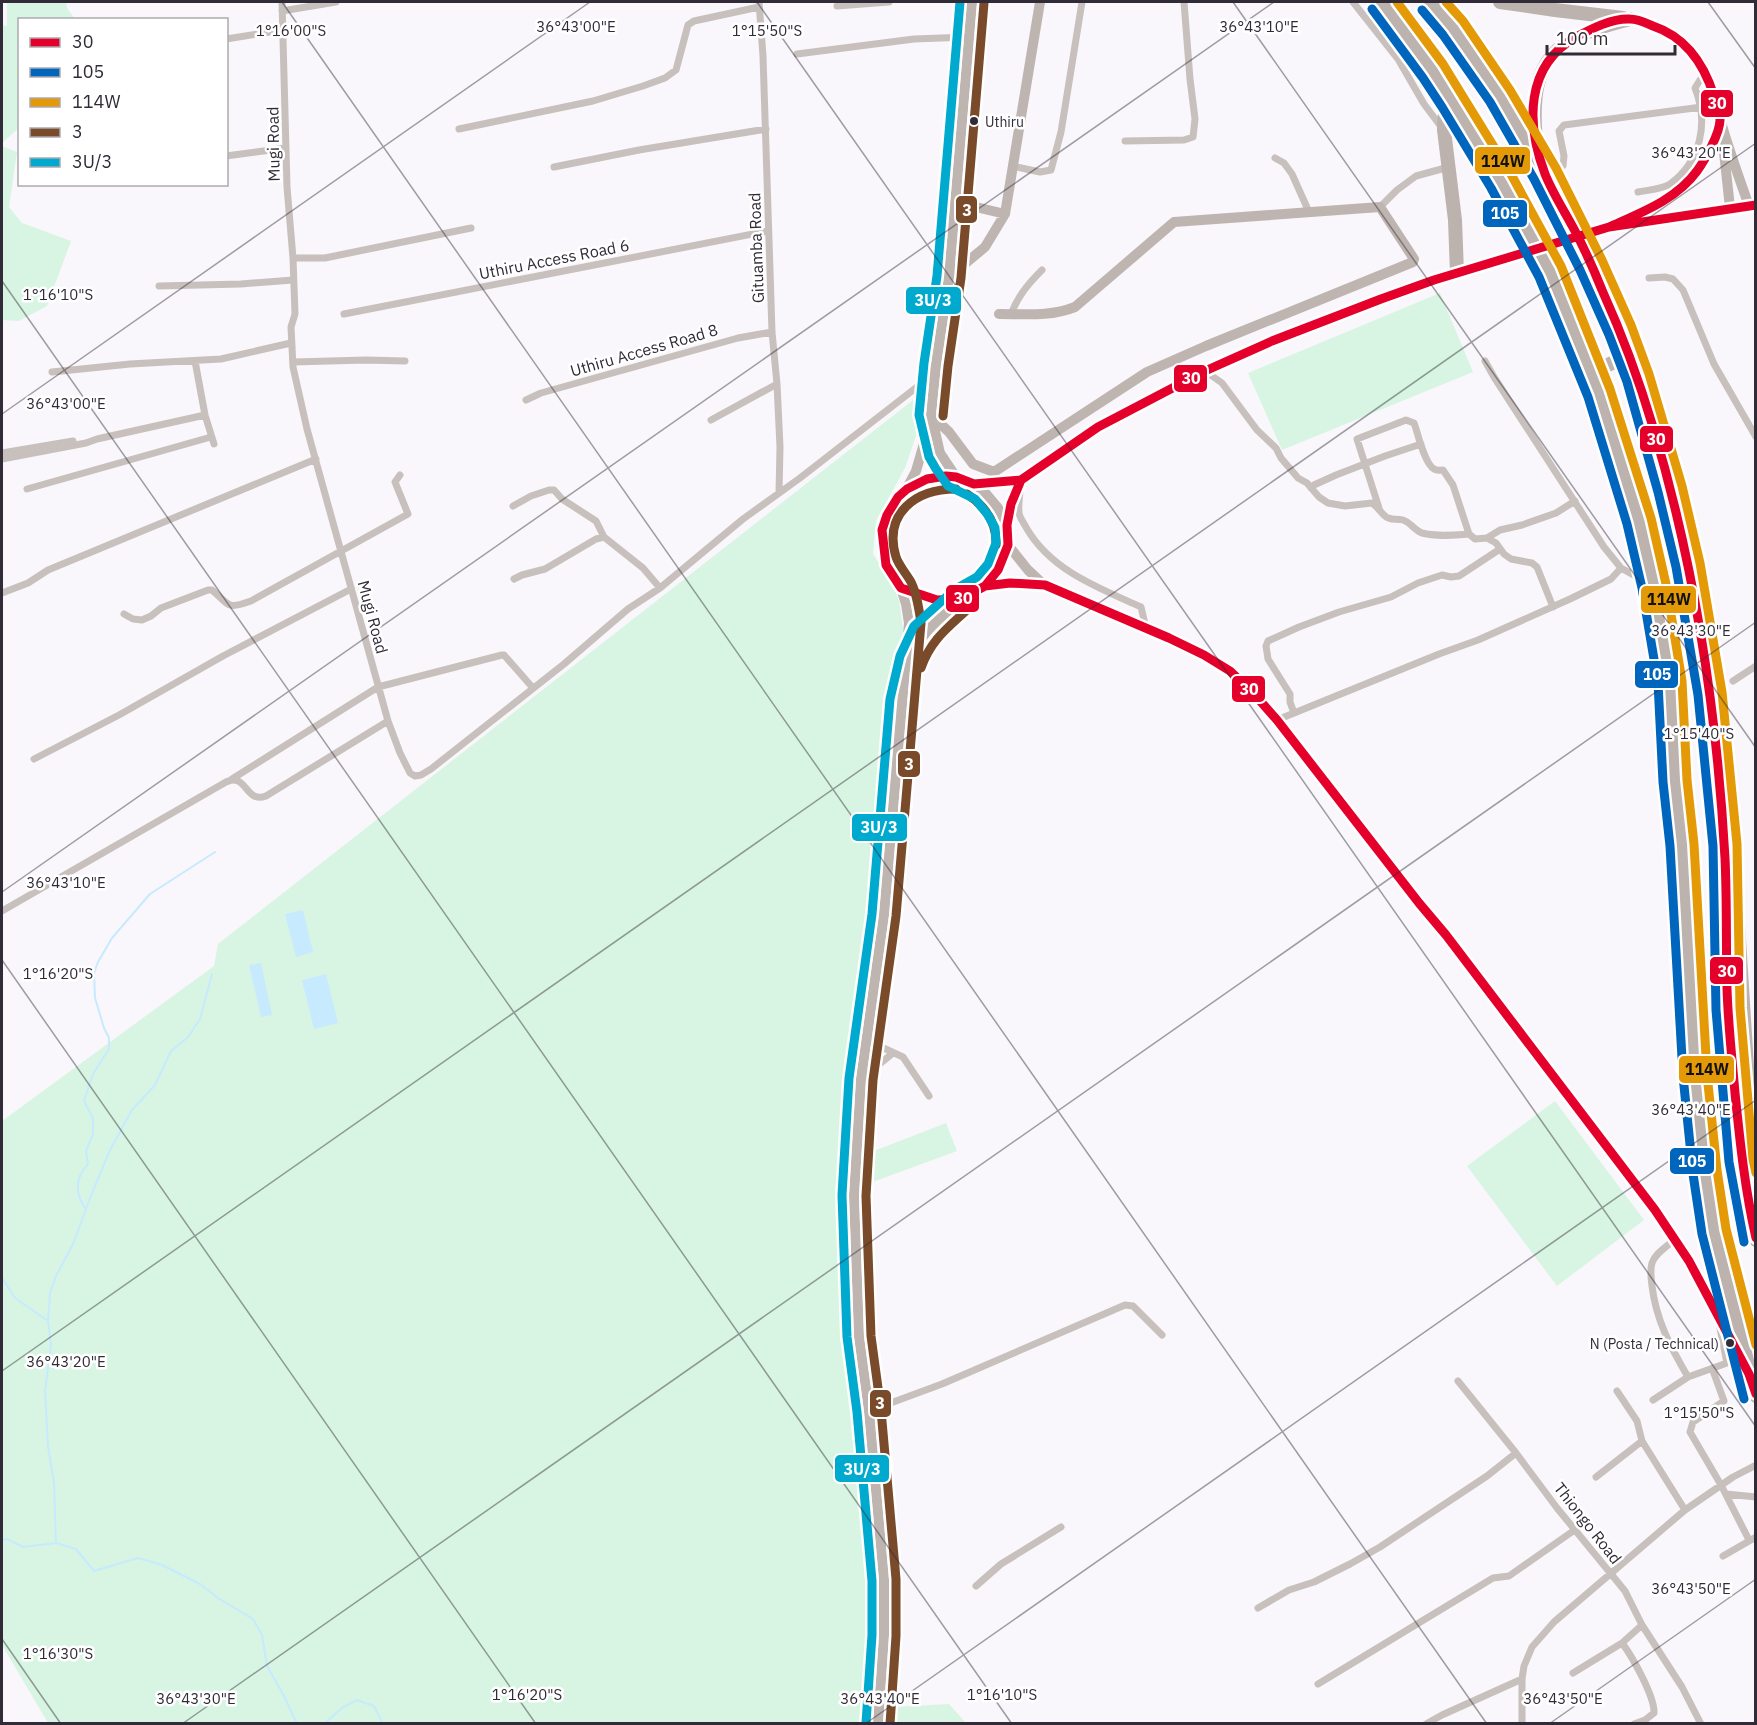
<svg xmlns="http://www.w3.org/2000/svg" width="1757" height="1725" font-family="'IBM Plex Sans',sans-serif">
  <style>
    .green { fill: #d7f5e2 }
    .water { fill: #c7eafe }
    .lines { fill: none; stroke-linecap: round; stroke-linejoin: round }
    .stream { stroke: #c7eafe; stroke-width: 2 }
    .street { stroke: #c8c0bc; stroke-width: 7 }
    .secondary { stroke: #beb5b0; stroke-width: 10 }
    .highway { stroke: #bcb2ae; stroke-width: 14 }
    .secondary-bridge { stroke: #beb5b0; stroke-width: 10 }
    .bus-1-casing { stroke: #fff; stroke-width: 14 }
    .bus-2-casing { stroke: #fff; stroke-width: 14 }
    .bus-3-casing { stroke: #fff; stroke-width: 14 }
    .bus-4-casing { stroke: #fff; stroke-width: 14 }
    .bus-5-casing { stroke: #fff; stroke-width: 14 }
    .bus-1 { stroke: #e4002b; stroke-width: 9 }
    .bus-2 { stroke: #0065bd; stroke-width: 9 }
    .bus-3 { stroke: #e39a06; stroke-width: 9 }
    .bus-4 { stroke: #7a4b2a; stroke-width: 9 }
    .bus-5 { stroke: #00a9ce; stroke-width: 9 }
    .ticks { fill: none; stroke: #312b37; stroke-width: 1.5; stroke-opacity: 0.45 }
    .bus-dot { fill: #312b37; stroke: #fff; stroke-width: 2 }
    .labels { text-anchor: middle; stroke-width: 5; stroke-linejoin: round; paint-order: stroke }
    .bus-label { font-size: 14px; fill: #312b37; stroke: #fff; text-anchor: start }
    .street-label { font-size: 16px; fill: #312b37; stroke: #fff }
    .ticks-label { font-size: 15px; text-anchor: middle; fill: #312b37; stroke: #fff; stroke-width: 5; stroke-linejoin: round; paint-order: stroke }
    .line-badge { stroke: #fff; stroke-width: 2 }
    .badge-label { font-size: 16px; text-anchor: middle; font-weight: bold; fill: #fff }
    .pale-badge-label { font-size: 16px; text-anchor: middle; font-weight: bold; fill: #111 }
  </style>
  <rect width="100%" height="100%" fill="#f9f7fb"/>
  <path class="green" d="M 7,2 L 66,2 L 67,8 L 75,19 L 20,20 L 19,128 L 2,143 L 2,25 L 7,26 Z
    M 2,146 L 17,152 L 9,207 L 22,223 L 71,241 L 47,306 L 19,321 L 2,320 Z
    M 1440,293 L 1473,372 L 1282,450 L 1248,373 Z
    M 917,397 L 919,427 L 905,468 L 876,521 L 873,554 L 892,583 L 899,601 L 903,628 L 883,822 L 839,1186 L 872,1621 L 865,1723 L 48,1723 L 2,1645 L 2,1121 L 214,966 L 218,944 Z
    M 1555,1101 L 1644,1220 L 1557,1286 L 1467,1166 Z
    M 946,1123 L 957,1151 L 870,1183 L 874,1151 Z
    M 949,1704 L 966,1723 L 890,1723 L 892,1707 Z"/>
  <path class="water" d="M 303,910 L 313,952 L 296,957 L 285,914 Z
    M 261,963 L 272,1015 L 261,1017 L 249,965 Z
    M 326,974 L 338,1023 L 314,1029 L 302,980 Z"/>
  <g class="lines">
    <path class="stream" d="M 85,1208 C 75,1193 75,1178 88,1164 L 86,1151 L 93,1134 L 93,1118 L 84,1101 L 93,1074 L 109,1049 L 109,1038 L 104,1028 L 95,998 L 94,973 L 98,962 L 112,938 L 150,894 L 215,852
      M 2,1278 L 15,1298 L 48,1321 L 51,1345 L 45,1391 L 48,1446 L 54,1483 L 56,1543
      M 48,1321 L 50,1293 L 56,1276 L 74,1242 L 90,1198 L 110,1150 L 132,1110 L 155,1085 L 171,1051 L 188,1037 L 200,1019 L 212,974
      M 2,1540 L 7,1539 L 23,1547 L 56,1543 L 76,1549 L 94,1571 L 138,1558 L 162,1565 L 200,1584 L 218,1598 L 253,1619 L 262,1635 L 267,1666 L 284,1696 L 297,1724
      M 324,1724 L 342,1708 L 357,1700 L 374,1706 L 383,1724"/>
    <path class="street" d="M 282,2 L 287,187 L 293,258 L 295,314 L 291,327 L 293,367 L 307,429 L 388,721 L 400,753 L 410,773 L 415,776 L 421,775 L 431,769 L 564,664 L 628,609 L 660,588 L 743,519 L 800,478 L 917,387 L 925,380 L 935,367
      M 759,2 L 763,56 L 772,332 L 777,384 L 780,447 L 779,493
      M 1353,2 L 1398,59 L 1424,104 L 1442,128
      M 837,6 L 889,2
      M 282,11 L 336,2
      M 226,39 L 283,30
      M 797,54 L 914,39 L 968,37
      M 459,129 L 593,101 L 643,86 L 665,78 L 676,70 L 688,25 L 694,21 L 759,7
      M 1125,141 L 1184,140 L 1193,137 L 1195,119 L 1190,79 L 1184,2
      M 226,156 L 286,148
      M 1275,158 L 1284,163 L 1292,174 L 1309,212
      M 1012,166 L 1040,172 L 1051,170 L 1061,132 L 1082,2
      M 554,167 L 639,150 L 766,129
      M 1545,173 L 1563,166 L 1564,156 L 1559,131 L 1564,125 L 1702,107
      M 1638,192 C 1648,190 1663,189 1670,184 C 1701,161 1709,123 1695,88 L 1700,80 L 1708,76
      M 1380,207 L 1397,190 L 1416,176 L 1449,167
      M 293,258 L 325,258 L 471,228
      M 1649,278 L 1665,277 L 1673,279 L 1683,290 L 1714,364 L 1756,437
      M 159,286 L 241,284 L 293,280
      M 344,314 L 768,231
      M 1011,314 C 1018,296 1028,284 1042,270
      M 195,361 L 205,415 L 214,444
      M 1485,361 L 1494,377 L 1604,547 L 1621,568
      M 293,362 L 366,360 L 405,361
      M 1205,371 L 1222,383 L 1257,430 L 1276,448 L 1281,458 L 1298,478 L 1307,483 L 1319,497 L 1328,503 L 1345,506 L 1372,503 C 1378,507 1380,512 1385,516 C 1390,521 1396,518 1403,520 C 1410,522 1414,530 1422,533 C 1437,537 1454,535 1469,534 L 1475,539 L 1487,538 L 1500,530 L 1522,525 L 1556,513 L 1575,501
      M 52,372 L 130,364 L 221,359 L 291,343
      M 526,400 L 541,393 L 738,338 L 772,332
      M 711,420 L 777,384
      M 2,453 L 73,441
      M 2,459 L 86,443 L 97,439 L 205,415
      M 1311,488 L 1314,485 L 1336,475 L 1385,456 L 1421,444
      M 27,489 L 211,437
      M 1020,489 C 1020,496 1018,505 1019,512 C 1019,518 1025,524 1027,529 C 1052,571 1099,588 1141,607 L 1146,628
      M 513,506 L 531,496 L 549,490 L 554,490 L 562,499 L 596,521 L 604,537 L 643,568 L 660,588
      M 1379,508 L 1357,439 L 1406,420 L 1414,423 C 1418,433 1424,463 1434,469 C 1437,471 1439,470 1443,470 L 1453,485 L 1469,534
      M 1487,538 L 1496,543 L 1504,554 L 1511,559 L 1532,563 L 1537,567 L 1553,607
      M 514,579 L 522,575 L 545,569 L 596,539 L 604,537
      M 2,593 L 28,583 L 48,570 L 316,459
      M 124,614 L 133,619 L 142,620 L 151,616 L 161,608 L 208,590 L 212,590 C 230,605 226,610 251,601 L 408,514 L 395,482 L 400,475
      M 1733,681 L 1756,666
      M 1294,713 L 1290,702 L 1290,694 L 1268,659 L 1266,646 L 1268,641 L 1299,627 L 1339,612 L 1391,597 L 1418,583 L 1442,575 L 1451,577 L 1459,576 L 1500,549
      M 1277,720 L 1439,654 L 1478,640 L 1570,599 L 1611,579 L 1621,568 L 1653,586
      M 34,759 L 119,715 L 223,656 L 351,589
      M 232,779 L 378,687 L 502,655 L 504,655 L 533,688
      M 2,911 L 226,782 C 247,772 245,804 266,796 L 388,721
      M 866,1040 L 903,1057 L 929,1096
      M 861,1079 L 893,1053
      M 1675,1239 C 1668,1246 1655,1253 1652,1263 C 1650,1270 1651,1279 1652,1286 C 1656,1320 1671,1348 1688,1377 L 1727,1363 L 1719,1323
      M 1712,1368 L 1724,1401 L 1693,1422 L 1690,1432 L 1721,1485 L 1749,1540
      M 1458,1381 L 1516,1453 L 1557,1508 L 1625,1591 L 1642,1625 L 1682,1687 L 1701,1724
      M 1617,1391 L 1637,1421 L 1642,1441 L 1685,1510
      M 1653,1400 L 1688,1377
      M 869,1411 L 942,1384 L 1125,1305 L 1133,1306 L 1162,1335
      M 1596,1477 L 1642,1441
      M 1726,1494 L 1756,1497
      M 1723,1556 L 1756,1537
      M 976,1586 L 1001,1564 L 1061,1527
      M 1258,1608 L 1289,1590 L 1314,1582 L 1350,1564 L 1380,1547 L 1487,1476 L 1516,1453
      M 1573,1673 L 1622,1643
      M 1318,1684 L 1493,1578 L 1509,1576 L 1576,1529
      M 1426,1724 L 1442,1715 L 1522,1679
      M 1522,1724 L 1522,1679 L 1524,1666 L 1532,1647 L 1554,1622 L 1685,1510 L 1733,1477 L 1756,1465
      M 1634,1724 L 1645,1720 L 1654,1713 C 1655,1697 1632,1656 1622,1643 L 1642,1625"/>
    <path class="secondary" d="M 1630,19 C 1665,28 1694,41 1708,77 C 1714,92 1717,107 1721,122 C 1729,150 1739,178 1749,206
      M 1723,143 L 1730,208
      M 955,202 L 1005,214
      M 1622,222 C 1640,214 1661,206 1676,193 C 1699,174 1710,148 1721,122
      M 1589,234 L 1609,227 L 1754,205
      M 949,277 L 985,247 L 1005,214 L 1040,2
      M 931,415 L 949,432 L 973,464 L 994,472 L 1147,372 L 1206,346 L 1413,262 L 1414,259 L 1380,207 L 1174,222 L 1075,307 C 1050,317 1025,314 999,314
      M 932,418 L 940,453 L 956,477
      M 974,484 L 1021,480 L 1098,427 L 1128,410 L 1205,371 L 1272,341 L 1434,280 L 1520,254
      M 907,488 L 916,471 L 923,447 L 931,415 L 936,365 L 949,277 L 972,2
      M 1007,525 L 1011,504 L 1021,480
      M 1008,545 L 1028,570 L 1044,585
      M 985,586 L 1010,583 L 1045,585 L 1169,638 L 1204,655 L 1230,671 L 1255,695 L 1277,720 L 1419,903 L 1446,935 L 1655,1210 L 1689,1261 L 1702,1283 L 1745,1366
      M 910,667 C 918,631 937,623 961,599
      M 878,1724 L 884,1635 L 884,1580 L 869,1411 L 859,1337 L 854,1196 L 861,1079 L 884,915 L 909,623 L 906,604 L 901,588 L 886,565 L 884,555 L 882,530 L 887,515 L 898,497 L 907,489 L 927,479 L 946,476 L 956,477 L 982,489 L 998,508 L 1007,525 L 1008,545 L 998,570 L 985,586 L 961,599 L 937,600 L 901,588"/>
    <path class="highway" d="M 1382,2 L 1433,71 L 1452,101 L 1501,182 L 1550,272 L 1599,393 L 1630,489 L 1639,521 L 1654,586 L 1670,682 L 1675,781 L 1682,845 L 1695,1075 L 1705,1172 L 1714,1231 L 1756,1396
      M 1431,2 L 1453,28 L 1500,96 L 1545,173 L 1591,265 L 1620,330 L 1638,378 L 1670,489 L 1688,565 L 1710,693 L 1725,845 L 1728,1009 L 1741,1161 L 1756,1240
      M 1500,2 L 1555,10 L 1623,18
      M 1452,101 C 1444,109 1444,119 1444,130 L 1455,220 L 1457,273
      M 1540,156 C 1535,140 1534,122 1535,105 C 1537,45 1580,32 1630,19
      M 1492,166 L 1527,142
      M 1591,372 L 1629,356
      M 1731,870 L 1736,892 L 1749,1098 L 1756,1165"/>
    <path class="secondary-bridge" d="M 1520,254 L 1589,234"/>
    <defs>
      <path id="bus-1" d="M 1609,227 C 1640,213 1676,200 1697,171 C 1705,160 1720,133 1720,120 C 1720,112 1717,103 1714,96 C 1704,64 1686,37 1653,26 C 1646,23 1638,19 1630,19 C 1612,18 1591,29 1576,37 C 1525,66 1526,124 1545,174 C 1553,194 1565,212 1575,231 C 1585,250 1594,270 1602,290 C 1622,334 1639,380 1653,427 C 1695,567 1717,713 1725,858 C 1727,901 1726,945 1727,988 C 1728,1023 1732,1058 1735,1093 C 1740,1142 1745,1190 1756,1238
        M 946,476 L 956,477 L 974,484 L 1021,480 L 1011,504 L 1007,525 L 1008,545 L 998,570 L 985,586 L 961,599 L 937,600 L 901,588 L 886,565 L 882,530 L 887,515 L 898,497 L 907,489 L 927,479 Z
        M 1021,480 L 1098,427 L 1205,371 L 1272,341 L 1381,299 L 1434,280 L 1609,227 L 1756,205
        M 985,586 L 1010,583 L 1045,585 L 1169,638 L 1204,655 L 1230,671 L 1255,695 L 1277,720 L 1419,903 L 1446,935 L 1655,1210 L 1689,1261 L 1749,1374 L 1756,1394"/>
      <path id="bus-2" d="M 1372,9 L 1423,78 L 1442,107 L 1491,188 L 1539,277 L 1588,397 L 1627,524 L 1642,588 L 1658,683 L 1663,782 L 1670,846 L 1683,1076 L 1693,1174 L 1702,1234 L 1744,1399
        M 1422,10 L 1443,35 L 1490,102 L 1534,179 L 1580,270 L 1609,335 L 1627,382 L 1658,492 L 1676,567 L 1698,695 L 1713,846 L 1716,1010 L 1729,1162 L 1744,1242"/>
      <path id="bus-3" d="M 1397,2 L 1443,64 L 1462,95 L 1512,176 L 1561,266 L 1610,389 L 1651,518 L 1666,584 L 1682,681 L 1687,780 L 1694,844 L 1707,1074 L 1717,1170 L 1726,1229 L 1756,1345
        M 1446,2 L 1463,21 L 1510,90 L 1556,168 L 1602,260 L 1631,325 L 1649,374 L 1682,486 L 1700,563 L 1722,692 L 1737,844 L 1740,1008 L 1753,1159 L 1756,1173"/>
      <path id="bus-4" d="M 943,416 L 948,366 L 961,278 L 984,3
        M 967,494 C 985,506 997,522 996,545
        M 921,668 C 931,639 949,627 969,608
        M 890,1724 L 896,1636 L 896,1579 L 881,1410 L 871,1336 L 866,1196 L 873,1080 L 896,916 L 921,623 C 919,609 917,594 911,582 C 906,573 899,566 896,557 C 883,513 916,489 956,489"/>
      <path id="bus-5" d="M 866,1723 L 872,1635 L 872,1581 L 857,1412 L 847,1337 L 842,1195 L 849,1078 L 872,914 L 890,699 L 900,656 L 914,626 L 954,590 L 977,577 L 988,564 L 996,543 L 995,528 L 988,515 L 975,499 L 948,486 L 936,469 L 929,457 L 919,415 L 924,363 L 937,276 L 960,2"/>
    </defs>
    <use href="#bus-1" class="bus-1-casing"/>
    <use href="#bus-2" class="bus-2-casing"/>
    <use href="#bus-3" class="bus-3-casing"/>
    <use href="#bus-4" class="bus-4-casing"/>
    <use href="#bus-5" class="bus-5-casing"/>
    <use href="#bus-1" class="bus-1"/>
    <use href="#bus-2" class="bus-2"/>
    <use href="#bus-3" class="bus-3"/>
    <use href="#bus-4" class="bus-4"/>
    <use href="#bus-5" class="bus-5"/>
  </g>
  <path class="ticks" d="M 282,2 L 1487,1724M 757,2 L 1756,1427M 1233,2 L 1756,748M 1708,2 L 1756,69M 2,281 L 1012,1724M 2,414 L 590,2M 2,892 L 1274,2M 2,960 L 536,1724M 2,1371 L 1756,143M 2,1639 L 61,1724M 182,1724 L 1756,622M 865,1724 L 1756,1100M 1549,1724 L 1756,1579"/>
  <g class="bus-dot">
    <circle cx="974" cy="121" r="5"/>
    <circle cx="1730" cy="1343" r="5"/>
  </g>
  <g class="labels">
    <g class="bus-label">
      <text x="985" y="127">Uthiru</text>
      <text x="1719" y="1349" text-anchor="end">N (Posta / Technical)</text>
    </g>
    <g class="street-label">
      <text transform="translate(273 144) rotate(-91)" y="6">Mugi Road</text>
      <text transform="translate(756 248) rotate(-92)" y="6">Gituamba Road</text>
      <text transform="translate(554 259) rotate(-11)" y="6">Uthiru Access Road 6</text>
      <text transform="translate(644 350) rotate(-16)" y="6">Uthiru Access Road 8</text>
      <text transform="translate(373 617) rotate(75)" y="6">Mugi Road</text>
      <text transform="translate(1588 1523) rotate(52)" y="6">Thiongo Road</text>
    </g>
  </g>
  <g class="ticks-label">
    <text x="576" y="32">36°43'00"E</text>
    <text x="1259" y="32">36°43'10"E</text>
    <text x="291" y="36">1°16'00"S</text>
    <text x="767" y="36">1°15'50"S</text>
    <text x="1691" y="158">36°43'20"E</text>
    <text x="58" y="300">1°16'10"S</text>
    <text x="66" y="409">36°43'00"E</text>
    <text x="1691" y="636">36°43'30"E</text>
    <text x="1699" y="739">1°15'40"S</text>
    <text x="66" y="888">36°43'10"E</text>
    <text x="58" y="979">1°16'20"S</text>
    <text x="1691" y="1115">36°43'40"E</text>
    <text x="66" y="1367">36°43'20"E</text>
    <text x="1699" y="1418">1°15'50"S</text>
    <text x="1691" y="1594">36°43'50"E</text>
    <text x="58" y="1659">1°16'30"S</text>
    <text x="527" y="1700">1°16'20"S</text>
    <text x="1002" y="1700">1°16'10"S</text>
    <text x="196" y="1704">36°43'30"E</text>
    <text x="880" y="1704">36°43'40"E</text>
    <text x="1563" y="1704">36°43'50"E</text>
  </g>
  <g class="line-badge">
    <rect x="1700" y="89" width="34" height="29" rx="6" fill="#e4002b"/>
    <rect x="1474" y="146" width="57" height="29" rx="6" fill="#e39a06"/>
    <rect x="955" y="195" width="23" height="29" rx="6" fill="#7a4b2a"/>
    <rect x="1482" y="199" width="46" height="29" rx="6" fill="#0065bd"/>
    <rect x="905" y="286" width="57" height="29" rx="6" fill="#00a9ce"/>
    <rect x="1173" y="364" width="35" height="29" rx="6" fill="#e4002b"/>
    <rect x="1639" y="425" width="35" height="28" rx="6" fill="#e4002b"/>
    <rect x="945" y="584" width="35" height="29" rx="6" fill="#e4002b"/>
    <rect x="1640" y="585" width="57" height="29" rx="6" fill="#e39a06"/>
    <rect x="1634" y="660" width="45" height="29" rx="6" fill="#0065bd"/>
    <rect x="1231" y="675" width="35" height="28" rx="6" fill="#e4002b"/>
    <rect x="897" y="750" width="24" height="28" rx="6" fill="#7a4b2a"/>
    <rect x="851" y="813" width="57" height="29" rx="6" fill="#00a9ce"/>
    <rect x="1709" y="956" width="35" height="29" rx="6" fill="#e4002b"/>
    <rect x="1678" y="1055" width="57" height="29" rx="6" fill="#e39a06"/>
    <rect x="1669" y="1147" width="46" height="28" rx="6" fill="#0065bd"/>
    <rect x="869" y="1389" width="23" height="29" rx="6" fill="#7a4b2a"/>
    <rect x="834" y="1454" width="56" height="29" rx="6" fill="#00a9ce"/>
  </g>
  <g class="badge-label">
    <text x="1717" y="109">30</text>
    <text x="967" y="216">3</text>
    <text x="1505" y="219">105</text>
    <text x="933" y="306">3U/3</text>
    <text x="1191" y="384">30</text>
    <text x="1656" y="445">30</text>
    <text x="963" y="604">30</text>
    <text x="1657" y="680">105</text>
    <text x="1249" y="695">30</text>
    <text x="909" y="770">3</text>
    <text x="879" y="833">3U/3</text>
    <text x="1727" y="977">30</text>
    <text x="1692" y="1167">105</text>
    <text x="880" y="1409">3</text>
    <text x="862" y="1475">3U/3</text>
  </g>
  <g class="pale-badge-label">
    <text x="1503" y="167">114W</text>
    <text x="1669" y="605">114W</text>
    <text x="1707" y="1075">114W</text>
  </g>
  <rect width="1757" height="1725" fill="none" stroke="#312b37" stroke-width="6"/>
  <rect x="18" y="18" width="210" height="168" fill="#ffffff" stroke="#adaaaf" stroke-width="1.5"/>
  <rect x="30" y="38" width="30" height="9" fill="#e4002b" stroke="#adaaaf" stroke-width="1.5"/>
  <text x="72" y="48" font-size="18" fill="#312b37">30</text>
  <rect x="30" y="68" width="30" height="9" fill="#0065bd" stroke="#adaaaf" stroke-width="1.5"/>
  <text x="72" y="78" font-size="18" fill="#312b37">105</text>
  <rect x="30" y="98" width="30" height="9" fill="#e39a06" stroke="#adaaaf" stroke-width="1.5"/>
  <text x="72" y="108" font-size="18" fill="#312b37">114W</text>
  <rect x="30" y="128" width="30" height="9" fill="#7a4b2a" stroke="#adaaaf" stroke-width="1.5"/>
  <text x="72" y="138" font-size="18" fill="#312b37">3</text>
  <rect x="30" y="158" width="30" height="9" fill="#00a9ce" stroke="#adaaaf" stroke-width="1.5"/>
  <text x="72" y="168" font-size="18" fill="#312b37">3U/3</text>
  <path d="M1547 45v9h128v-9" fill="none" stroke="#312b37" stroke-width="3"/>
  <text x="1556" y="45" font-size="18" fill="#312b37" stroke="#ffffff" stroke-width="4.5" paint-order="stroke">100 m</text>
</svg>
